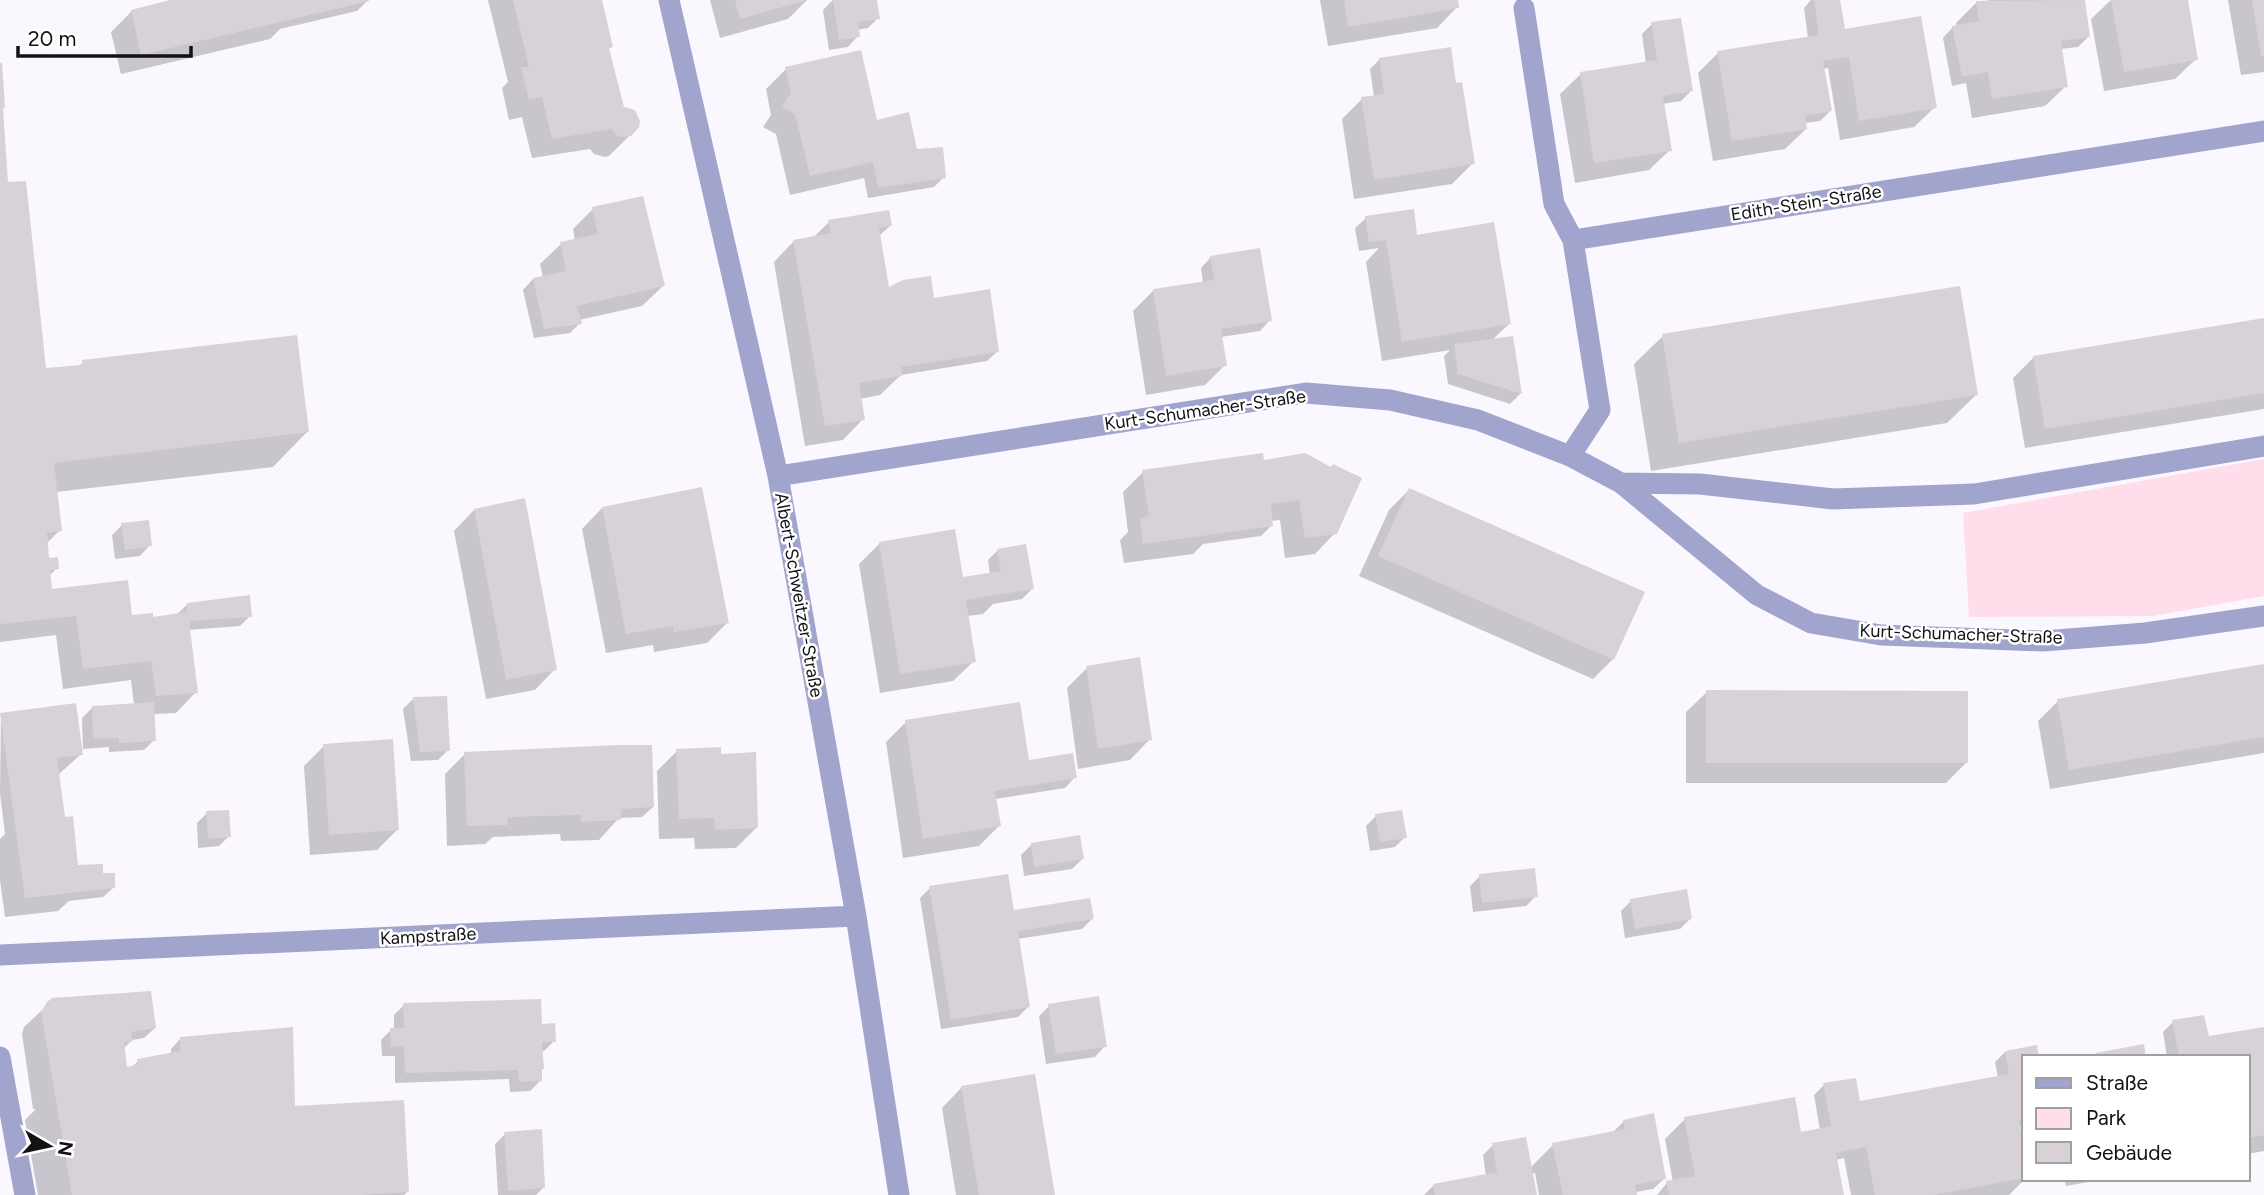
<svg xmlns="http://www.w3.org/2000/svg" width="2264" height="1195" font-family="Figtree,sans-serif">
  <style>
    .green { fill: #ffddeb }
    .shadow { fill: #0003 }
    .building { fill: #d8d2d8 }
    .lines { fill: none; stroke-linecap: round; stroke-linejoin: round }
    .minor { stroke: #a1a5cd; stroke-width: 21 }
    .labels { text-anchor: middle; stroke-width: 5; stroke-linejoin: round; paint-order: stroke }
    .street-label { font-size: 18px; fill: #121113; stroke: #fff }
  </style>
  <rect width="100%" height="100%" fill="#faf7ff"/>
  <path class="green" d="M 2264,459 L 2264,596 L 2153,616 L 1969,617 L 1963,513 Z"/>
  <path class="shadow" d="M 178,0 L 367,0 L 367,1 L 357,11 L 280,29 L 270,39 L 121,74 L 111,32 L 132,11 Z
    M 488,0 L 600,0 L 611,46 L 608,50 L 630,135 L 609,156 L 604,157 L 594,154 L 590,149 L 532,158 L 522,117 L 509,120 L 502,88 L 508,82 Z
    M 710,0 L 807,0 L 788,19 L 720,38 Z
    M 833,0 L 875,0 L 878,18 L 868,28 L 857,30 L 858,36 L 848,47 L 829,50 L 823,10 Z
    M 1320,0 L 1456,0 L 1457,7 L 1437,28 L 1328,46 Z
    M 1811,0 L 1838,0 L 1843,33 L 1935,107 L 1914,127 L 1840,140 L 1828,68 L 1823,69 L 1830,111 L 1820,121 L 1805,123 L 1806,129 L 1785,149 L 1713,161 L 1698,73 L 1718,53 L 1808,38 L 1804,8 Z
    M 1991,0 L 2083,0 L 2088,37 L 2078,47 L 2060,49 L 2066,86 L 2045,106 L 1972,118 L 1966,83 L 1952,86 L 1943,38 L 1953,27 L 1957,27 L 1956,23 L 1977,2 Z
    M 2111,0 L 2186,0 L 2196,59 L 2175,79 L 2104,91 L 2091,19 Z
    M 2228,0 L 2264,0 L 2264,72 L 2241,75 Z
    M 1652,24 L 1691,91 L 1681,101 L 1662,104 L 1670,150 L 1649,170 L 1575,183 L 1560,94 L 1581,74 L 1646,63 L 1642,34 Z
    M 0,59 L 6,184 L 44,370 L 78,367 L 83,362 L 307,432 L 273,467 L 56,492 L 60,530 L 46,544 L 47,560 L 57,568 L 49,576 L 50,591 L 131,617 L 152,619 L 177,614 L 188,604 L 250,616 L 240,626 L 188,630 L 196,692 L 176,713 L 153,714 L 154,740 L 144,750 L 109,752 L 109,747 L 83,749 L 82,718 L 92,708 L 134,705 L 131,680 L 63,689 L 56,635 L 0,642 Z
    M 1380,59 L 1455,85 L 1473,163 L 1452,184 L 1354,199 L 1342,119 L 1362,99 L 1374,97 L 1370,69 Z
    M 786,69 L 876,122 L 916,151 L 944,177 L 934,187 L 868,198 L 864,178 L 790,195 L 776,134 L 763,127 L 771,115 L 766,89 Z
    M 593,209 L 663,286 L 642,306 L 579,320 L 580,323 L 570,333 L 534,338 L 523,290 L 533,279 L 543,277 L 540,264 L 561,244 L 575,241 L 573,229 Z
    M 1366,218 L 1416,236 L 1509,324 L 1492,340 L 1511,338 L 1520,394 L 1510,404 L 1448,384 L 1444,356 L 1450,350 L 1382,361 L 1366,262 L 1379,248 L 1359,251 L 1355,228 Z
    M 829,222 L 890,226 L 878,237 L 887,292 L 932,299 L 998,351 L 987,361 L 901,375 L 880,395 L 860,399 L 863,419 L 843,440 L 805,446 L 774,262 L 794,241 L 813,238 Z
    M 1211,257 L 1270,320 L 1260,331 L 1221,337 L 1225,365 L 1205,385 L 1146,395 L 1133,311 L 1153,291 L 1203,283 L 1201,268 Z
    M 2264,320 L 2264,409 L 2025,448 L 2013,378 L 2034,357 Z
    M 1663,336 L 1976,395 L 1947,423 L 1651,471 L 1634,364 Z
    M 1262,461 L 1335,533 L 1315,554 L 1285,558 L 1280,520 L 1271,521 L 1271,526 L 1261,536 L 1203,544 L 1193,554 L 1124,563 L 1120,540 L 1128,532 L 1123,492 L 1143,472 Z
    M 1409,490 L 1613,659 L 1593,679 L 1359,576 L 1389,510 Z
    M 602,508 L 727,623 L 707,643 L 654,652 L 653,645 L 606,653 L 582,529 Z
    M 474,510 L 555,669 L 535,690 L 486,699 L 454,531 Z
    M 122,525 L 150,545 L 140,556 L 115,559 L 112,535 Z
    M 879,544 L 961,579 L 990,574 L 988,560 L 998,550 L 1032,589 L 1022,599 L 993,604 L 983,614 L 967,616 L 974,661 L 953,681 L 880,693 L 859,564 Z
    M 2264,666 L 2264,753 L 2050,789 L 2038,721 L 2058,701 Z
    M 1087,668 L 1150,739 L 1130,760 L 1078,769 L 1067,688 Z
    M 1707,692 L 1966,763 L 1946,783 L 1686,783 L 1686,712 Z
    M 413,699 L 448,750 L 438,760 L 411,761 L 403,709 Z
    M 1,714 L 81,754 L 58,775 L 63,816 L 76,867 L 101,874 L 114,887 L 103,897 L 69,901 L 58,911 L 5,917 L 0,880 L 0,839 L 5,834 L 0,793 Z
    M 906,722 L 1075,777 L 1065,788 L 995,799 L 999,826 L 979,846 L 903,858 L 886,742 Z
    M 324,746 L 397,830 L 377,850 L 310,855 L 304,766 Z
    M 677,751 L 720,756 L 757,827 L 736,848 L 695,849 L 694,838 L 659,839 L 657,771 Z
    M 465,754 L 653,807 L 642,817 L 619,818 L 599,840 L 561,841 L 560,834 L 493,837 L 485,844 L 447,846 L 445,774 Z
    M 207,813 L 229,836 L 219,846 L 198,848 L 197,823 Z
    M 1376,816 L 1405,837 L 1395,847 L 1370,851 L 1366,826 Z
    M 1032,844 L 1082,859 L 1072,869 L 1024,876 L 1021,855 Z
    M 1480,876 L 1536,896 L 1526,906 L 1473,912 L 1470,886 Z
    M 930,888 L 1013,912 L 1092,919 L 1082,929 L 1017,939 L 1028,1007 L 1018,1017 L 941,1029 L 920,898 Z
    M 1631,901 L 1690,919 L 1680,929 L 1625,938 L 1621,911 Z
    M 149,992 L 155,1028 L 144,1038 L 132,1040 L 123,1049 L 125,1069 L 131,1068 L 138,1061 L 171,1054 L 171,1049 L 181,1038 L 291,1029 L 293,1108 L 407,1192 L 404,1195 L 38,1195 L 25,1120 L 36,1109 L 33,1109 L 22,1034 L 24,1027 L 53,1000 Z
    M 404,1005 L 540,1025 L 554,1041 L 544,1051 L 541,1051 L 540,1081 L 530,1091 L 510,1092 L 509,1079 L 395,1083 L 395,1056 L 382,1056 L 381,1040 L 391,1030 L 394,1030 L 394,1015 Z
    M 1049,1006 L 1105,1046 L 1095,1057 L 1046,1064 L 1039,1016 Z
    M 2173,1022 L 2203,1039 L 2264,1028 L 2264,1151 L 2248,1154 L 2248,1057 L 2167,1057 L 2163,1032 Z
    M 2005,1052 L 2024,1057 L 2024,1126 L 2019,1127 L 2024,1159 L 2025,1179 L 2009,1195 L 1851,1195 L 1844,1158 L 1836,1160 L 1842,1195 L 1657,1195 L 1667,1183 L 1673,1182 L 1665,1139 L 1685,1119 L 1799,1134 L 1820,1130 L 1814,1095 L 1824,1085 L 1859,1102 L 1998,1077 L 1995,1062 Z
    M 962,1087 L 1053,1195 L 956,1195 L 942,1108 Z
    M 1624,1121 L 1664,1179 L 1653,1189 L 1636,1192 L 1636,1195 L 1539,1195 L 1535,1173 L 1531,1174 L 1535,1195 L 1424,1195 L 1434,1185 L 1486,1176 L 1483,1155 L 1493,1145 L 1530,1168 L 1553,1145 L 1614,1131 Z
    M 505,1134 L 544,1187 L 536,1195 L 498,1195 L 495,1144 Z
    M 2064,1179 L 2105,1179 L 2066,1186 Z"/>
  <path class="building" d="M 170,0 L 369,0 L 369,1 L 141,55 L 131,10 Z
    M 513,0 L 602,0 L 613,47 L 609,48 L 624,107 L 635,110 L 640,121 L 639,127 L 631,136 L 619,137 L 611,129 L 552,139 L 542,97 L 529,100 L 521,67 L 529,67 Z
    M 735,0 L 804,0 L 804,1 L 740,19 Z
    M 833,0 L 877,0 L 880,19 L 858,22 L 860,37 L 839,40 Z
    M 1344,0 L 1458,0 L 1459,8 L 1348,27 Z
    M 1814,0 L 1840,0 L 1845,29 L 1921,16 L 1937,108 L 1859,121 L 1849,57 L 1823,61 L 1832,111 L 1805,116 L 1807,129 L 1732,141 L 1717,51 L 1819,35 Z
    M 2085,0 L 2090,37 L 2061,41 L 2068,87 L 1992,99 L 1988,72 L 1962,77 L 1952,26 L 1979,21 L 1976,1 Z
    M 2111,0 L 2188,0 L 2198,60 L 2124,72 Z
    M 2252,0 L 2264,0 L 2264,56 L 2261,56 Z
    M 1681,18 L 1693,91 L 1663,96 L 1672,151 L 1594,163 L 1580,72 L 1657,60 L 1651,22 Z
    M 1451,47 L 1456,83 L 1462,82 L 1475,164 L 1374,180 L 1361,97 L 1384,94 L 1379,58 Z
    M 861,50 L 877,120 L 909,112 L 917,149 L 943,147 L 946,178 L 878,188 L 873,162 L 810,176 L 795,114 L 782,107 L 791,93 L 785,67 Z
    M 0,63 L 2,63 L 5,107 L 3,108 L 8,182 L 26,181 L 46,368 L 82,365 L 82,360 L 297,335 L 309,432 L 54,463 L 62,531 L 47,533 L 49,558 L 58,557 L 59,569 L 50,570 L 52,589 L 128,580 L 132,615 L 153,613 L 153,617 L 187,612 L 187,603 L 250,595 L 252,617 L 189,621 L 198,693 L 156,696 L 151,661 L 83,669 L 76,616 L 0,624 Z
    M 643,196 L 665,286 L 577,306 L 582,324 L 544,329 L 533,278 L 566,271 L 560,242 L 598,234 L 592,207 Z
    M 1414,209 L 1417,235 L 1494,222 L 1511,324 L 1402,342 L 1386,240 L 1369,242 L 1365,216 Z
    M 889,210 L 892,226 L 879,228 L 889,287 L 903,280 L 931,276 L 934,298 L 990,289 L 999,352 L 901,367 L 902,376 L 859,383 L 865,420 L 825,426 L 793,240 L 831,233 L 828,220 Z
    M 1260,248 L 1272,321 L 1221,329 L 1227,366 L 1166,376 L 1153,289 L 1214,280 L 1210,256 Z
    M 1960,286 L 1978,395 L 1679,443 L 1662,334 Z
    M 2264,318 L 2264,393 L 2045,429 L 2033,356 Z
    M 1513,336 L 1522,394 L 1458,374 L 1454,344 Z
    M 1263,453 L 1264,460 L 1305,453 L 1331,467 L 1333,464 L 1362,478 L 1337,534 L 1305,538 L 1299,500 L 1271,504 L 1273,526 L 1143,544 L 1140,518 L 1149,516 L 1142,470 Z
    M 702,487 L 729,623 L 674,632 L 673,626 L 626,634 L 602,507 Z
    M 1409,488 L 1645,592 L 1614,660 L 1378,556 Z
    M 525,498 L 557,670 L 506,680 L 474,509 Z
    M 149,520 L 152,546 L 125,550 L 121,523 Z
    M 955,529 L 963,577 L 1001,571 L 997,549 L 1026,544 L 1034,589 L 966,600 L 976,662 L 900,674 L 879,542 Z
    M 1140,657 L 1152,740 L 1098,749 L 1086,666 Z
    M 2264,664 L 2264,737 L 2069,770 L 2057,699 Z
    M 1706,690 L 1968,691 L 1968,763 L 1706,763 Z
    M 447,696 L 450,751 L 420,752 L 413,697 Z
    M 154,702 L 156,741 L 119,743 L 119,738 L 93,739 L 92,706 Z
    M 1020,702 L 1029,760 L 1073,753 L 1077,778 L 995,791 L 1001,826 L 923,839 L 905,720 Z
    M 76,703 L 83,755 L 57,758 L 65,817 L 73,816 L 78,865 L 103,864 L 103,873 L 115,873 L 115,888 L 25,898 L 0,713 Z
    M 393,739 L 399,830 L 329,835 L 323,744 Z
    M 619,745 L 652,745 L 654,807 L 621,809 L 621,820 L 581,822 L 580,815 L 508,817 L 507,825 L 467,826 L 464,752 Z
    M 721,747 L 721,754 L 756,752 L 758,828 L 715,830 L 714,818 L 679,819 L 676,749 Z
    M 229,810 L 231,837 L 208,839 L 206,811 Z
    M 1402,810 L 1407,838 L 1380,842 L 1375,814 Z
    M 1080,835 L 1084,859 L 1034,867 L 1031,843 Z
    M 1535,868 L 1538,897 L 1482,903 L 1479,874 Z
    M 1008,874 L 1014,910 L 1090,898 L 1094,919 L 1018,931 L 1030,1007 L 951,1020 L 929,886 Z
    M 1687,889 L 1692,919 L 1635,929 L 1630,899 Z
    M 151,991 L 156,1028 L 131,1032 L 133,1041 L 124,1042 L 127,1067 L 138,1064 L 137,1059 L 180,1051 L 180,1037 L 293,1027 L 295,1106 L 404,1100 L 409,1192 L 361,1195 L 72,1195 L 41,1012 L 47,1002 L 52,998 Z
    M 1099,996 L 1107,1047 L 1056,1054 L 1048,1004 Z
    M 541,999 L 542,1024 L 555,1023 L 556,1042 L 542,1042 L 544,1069 L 542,1069 L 542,1081 L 519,1082 L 518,1070 L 405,1073 L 404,1046 L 391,1047 L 390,1028 L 404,1028 L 403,1003 Z
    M 2204,1015 L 2209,1036 L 2264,1027 L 2264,1135 L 2248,1138 L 2248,1057 L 2179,1057 L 2172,1020 Z
    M 2144,1044 L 2146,1057 L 2096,1057 L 2096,1053 Z
    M 2037,1045 L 2039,1057 L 2024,1057 L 2024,1119 L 2019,1120 L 2024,1149 L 2024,1178 L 1934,1195 L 1875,1195 L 1866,1147 L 1836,1153 L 1844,1195 L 1669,1195 L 1666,1181 L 1695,1176 L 1684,1117 L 1795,1097 L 1801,1132 L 1831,1126 L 1823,1083 L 1856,1078 L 1860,1101 L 2009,1074 L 2005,1051 Z
    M 1035,1074 L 1055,1195 L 979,1195 L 961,1086 Z
    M 1654,1113 L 1666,1179 L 1635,1185 L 1637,1195 L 1563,1195 L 1552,1143 L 1625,1129 L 1623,1120 Z
    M 542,1129 L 545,1188 L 508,1191 L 504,1132 Z
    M 1526,1137 L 1537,1195 L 1435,1195 L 1433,1184 L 1497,1172 L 1492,1143 Z"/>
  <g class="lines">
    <path class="minor" d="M 669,0 L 778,476 L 856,916 L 899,1195
      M 1524,8 L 1554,204 L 1573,240
      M 1570,456 L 1600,410 L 1573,240 L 2264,131
      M 778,476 L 1306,393 L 1390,400 L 1478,420 L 1570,456 L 1621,483 L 1757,595 L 1811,623 L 1881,635 L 2043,641 L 2145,633 L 2264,616
      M 1621,483 L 1700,484 L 1833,499 L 1974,494 L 2264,446
      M 0,955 L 856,916
      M 0,1057 L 25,1195"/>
  </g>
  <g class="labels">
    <g class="street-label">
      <text transform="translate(1806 203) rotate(-9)" y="6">Edith-Stein-Straße</text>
      <text transform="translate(1205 410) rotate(-8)" y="6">Kurt-Schumacher-Straße</text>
      <text transform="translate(799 595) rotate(80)" y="6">Albert-Schweitzer-Straße</text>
      <text transform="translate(1961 634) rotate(2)" y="6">Kurt-Schumacher-Straße</text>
      <text transform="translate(428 936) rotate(-3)" y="6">Kampstraße</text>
    </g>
  </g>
  <rect x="2022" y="1055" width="228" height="126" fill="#ffffff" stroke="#a0a0a1" stroke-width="2"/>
  <rect x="2036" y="1078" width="35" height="10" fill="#a1a5cd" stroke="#a0a0a1" stroke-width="2"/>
  <text x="2086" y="1090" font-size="21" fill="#121113">Straße</text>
  <rect x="2036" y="1108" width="35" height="21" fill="#ffddeb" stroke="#a0a0a1" stroke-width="2"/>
  <text x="2086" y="1125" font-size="21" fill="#121113">Park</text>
  <rect x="2036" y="1142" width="35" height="21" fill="#d8d2d8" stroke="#a0a0a1" stroke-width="2"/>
  <text x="2086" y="1160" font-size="21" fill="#121113">Gebäude</text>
  <g transform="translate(49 1146) rotate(99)" stroke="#ffffff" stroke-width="5" paint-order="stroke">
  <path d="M0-5L12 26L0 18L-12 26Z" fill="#121113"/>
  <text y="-10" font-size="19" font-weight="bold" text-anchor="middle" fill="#121113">N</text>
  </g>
  <path d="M18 46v10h173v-10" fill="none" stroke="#121113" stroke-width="3.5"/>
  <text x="28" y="46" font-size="21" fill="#121113" stroke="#ffffff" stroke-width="5" paint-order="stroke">20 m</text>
</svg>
